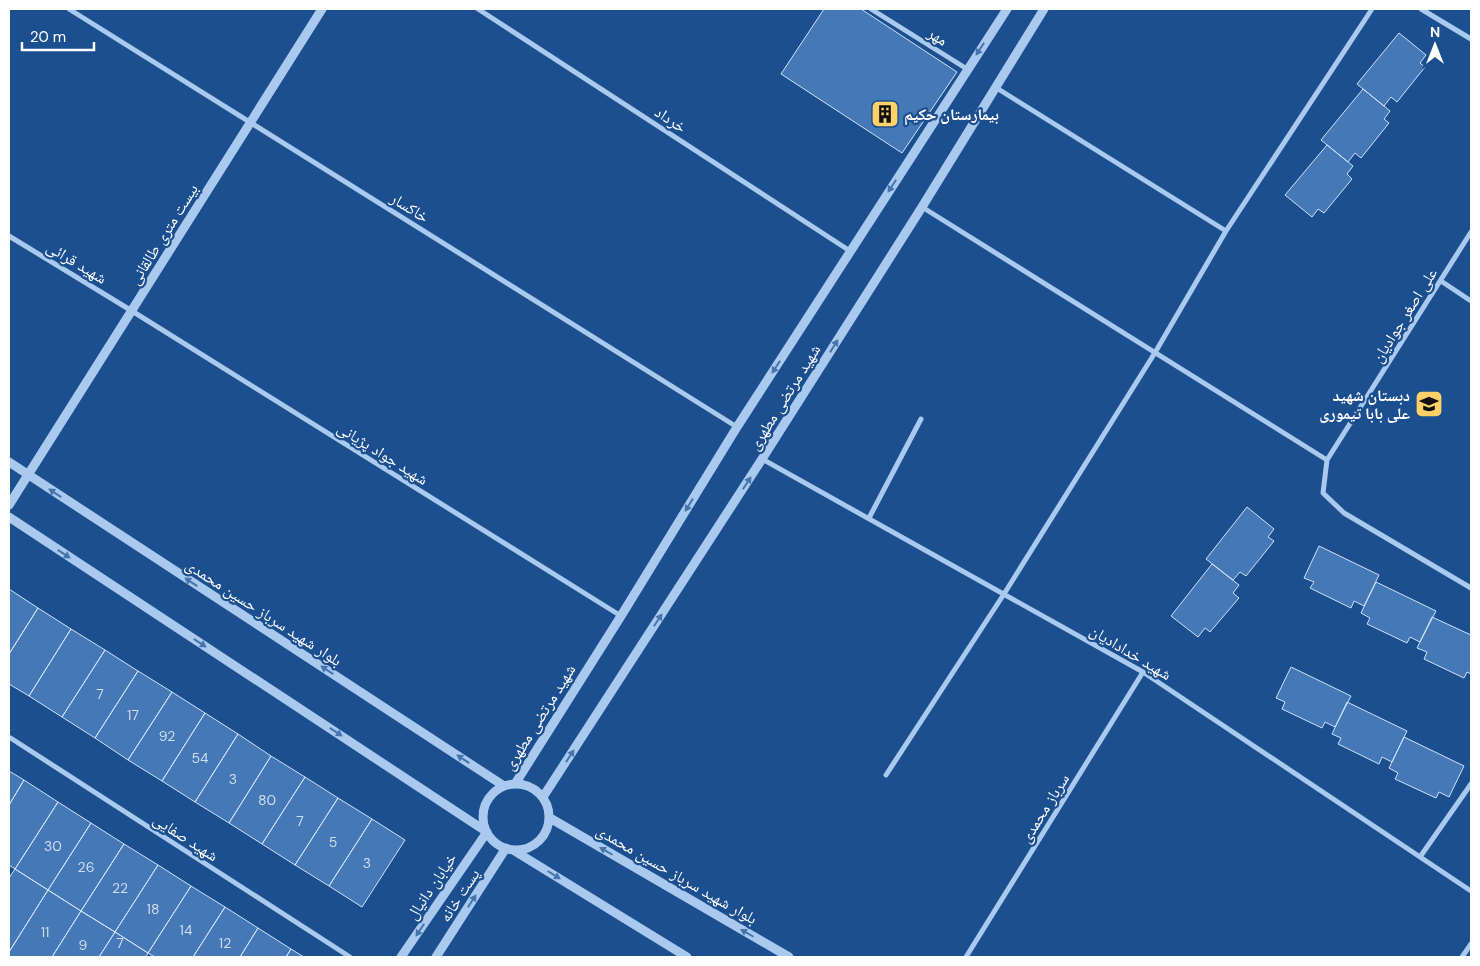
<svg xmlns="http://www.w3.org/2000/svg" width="1480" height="966" font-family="'DM Sans','Noto Naskh Arabic',sans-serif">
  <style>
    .building { fill: #4478b7; stroke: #cfe3fa }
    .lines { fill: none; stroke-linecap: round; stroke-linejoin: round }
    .minor { stroke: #a9c9ee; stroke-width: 5 }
    .tertiary { stroke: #a9c9ee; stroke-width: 9 }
    .oneway { fill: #4674ac }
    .labels { text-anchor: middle; stroke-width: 4.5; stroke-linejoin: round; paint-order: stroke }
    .number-label { font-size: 14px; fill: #d0dded }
    .street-label { font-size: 16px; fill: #fff; stroke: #1b4f8f }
    .poi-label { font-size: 16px; font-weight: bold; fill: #fff; stroke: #1b4f8f; text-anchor: start }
  </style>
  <rect width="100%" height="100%" fill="#1b4f8f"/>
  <path class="building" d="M 824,9 L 861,9 L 957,72 L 902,153 L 781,74 Z
    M 1399,33 L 1426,55 L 1420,63 L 1425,67 L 1397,102 L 1391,97 L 1384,106 L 1357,84 Z
    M 1363,89 L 1390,111 L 1384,119 L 1389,123 L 1361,158 L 1355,153 L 1348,162 L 1321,140 Z
    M 1327,145 L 1353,166 L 1347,174 L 1352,179 L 1324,213 L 1318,209 L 1312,217 L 1285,195 Z
    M 1247,507 L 1274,529 L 1268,537 L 1274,541 L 1246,576 L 1240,572 L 1233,580 L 1206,559 Z
    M 1319,546 L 1379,575 L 1364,606 L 1354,601 L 1351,608 L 1310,588 L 1314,582 L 1304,578 Z
    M 1212,564 L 1239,585 L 1233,593 L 1239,598 L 1210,632 L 1205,628 L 1198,637 L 1171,616 Z
    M 1376,582 L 1436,611 L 1420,642 L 1410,637 L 1407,643 L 1367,624 L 1370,618 L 1361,613 Z
    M 9,589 L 38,608 L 9,654 Z
    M 38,608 L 71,629 L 29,696 L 9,684 L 9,654 Z
    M 1432,617 L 1471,635 L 1471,674 L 1467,672 L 1464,678 L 1424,659 L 1427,652 L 1417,648 Z
    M 71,629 L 105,650 L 62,717 L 29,696 Z
    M 105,650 L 138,671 L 95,738 L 62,717 Z
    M 1291,667 L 1351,696 L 1335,727 L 1325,722 L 1322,728 L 1282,709 L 1285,702 L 1276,698 Z
    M 138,671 L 172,692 L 128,760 L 95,738 Z
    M 172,692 L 205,713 L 162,781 L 128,760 Z
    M 1347,702 L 1407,731 L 1392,762 L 1382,757 L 1379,764 L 1338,744 L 1341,738 L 1332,734 Z
    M 205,713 L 238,734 L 195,802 L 162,781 Z
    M 238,734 L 271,756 L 229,823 L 195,802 Z
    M 1404,737 L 1464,766 L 1449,797 L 1439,792 L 1436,798 L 1395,779 L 1398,773 L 1389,768 Z
    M 271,756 L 305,777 L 262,844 L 229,823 Z
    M 9,771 L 24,780 L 9,805 Z
    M 305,777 L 338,798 L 295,865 L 262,844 Z
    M 24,780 L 58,802 L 15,869 L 9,865 L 9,805 Z
    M 338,798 L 372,819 L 329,886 L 295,865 Z
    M 58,802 L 91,823 L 48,890 L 15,869 Z
    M 372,819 L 405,840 L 362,907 L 329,886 Z
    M 91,823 L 124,844 L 81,911 L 48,890 Z
    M 124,844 L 158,865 L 115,932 L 81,911 Z
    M 158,865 L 191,886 L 148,953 L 115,932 Z
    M 15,869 L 48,890 L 9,952 L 9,878 Z
    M 191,886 L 225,907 L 193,957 L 155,957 L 148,953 Z
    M 48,890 L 81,911 L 52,957 L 9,957 L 9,952 Z
    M 225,907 L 258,928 L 240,957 L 193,957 Z
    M 81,911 L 115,932 L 99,957 L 52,957 Z
    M 258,928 L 291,949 L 286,957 L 240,957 Z
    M 115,932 L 148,953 L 146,957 L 99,957 Z
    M 291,949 L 304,957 L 286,957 Z"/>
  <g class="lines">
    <path class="minor" d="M 69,9 L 737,427
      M 478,9 L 850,251
      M 871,9 L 967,69
      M 1421,9 L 1471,39
      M 995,87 L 1226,231
      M 922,207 L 1327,460
      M 1471,232 L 1327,460 L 1323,493 L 1344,513 L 1471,588
      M 9,236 L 132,311 L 621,616
      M 1441,281 L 1471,301
      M 762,459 L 1143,672 L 1471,891
      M 869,518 L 921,419
      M 9,737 L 350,957
      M 886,775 L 1004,594 L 1156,351 L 1226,231 L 1372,9
      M 1420,857 L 1471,784
      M 966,957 L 1143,672
      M 1462,957 L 1471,944"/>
    <path class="tertiary" d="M 9,462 L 504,786
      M 9,505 L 322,9
      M 9,517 L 487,832 L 401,957
      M483 817a33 33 0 1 1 66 0a33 33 0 1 1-66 0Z
      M 515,784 L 621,616 L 737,427 L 1007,9
      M 543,797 L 762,459 L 922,207 L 1044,9
      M 550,818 L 789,957
      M 513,850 L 687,957
      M 436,957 L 506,848"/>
  </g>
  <defs><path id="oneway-solid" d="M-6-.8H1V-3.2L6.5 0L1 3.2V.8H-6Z" transform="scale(1.25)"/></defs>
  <g class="oneway">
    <use href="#oneway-solid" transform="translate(980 49) rotate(123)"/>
    <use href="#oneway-solid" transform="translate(892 186) rotate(123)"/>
    <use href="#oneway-solid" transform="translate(834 346) rotate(-58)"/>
    <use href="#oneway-solid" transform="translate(776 367) rotate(123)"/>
    <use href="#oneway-solid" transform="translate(747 483) rotate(-57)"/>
    <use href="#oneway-solid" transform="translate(55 493) rotate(-147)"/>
    <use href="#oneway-solid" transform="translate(689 505) rotate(122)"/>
    <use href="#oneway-solid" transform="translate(64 554) rotate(33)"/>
    <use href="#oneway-solid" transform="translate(191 582) rotate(-147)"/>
    <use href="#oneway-solid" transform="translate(658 620) rotate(-57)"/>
    <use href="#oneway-solid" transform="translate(200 643) rotate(33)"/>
    <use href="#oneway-solid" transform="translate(327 670) rotate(-147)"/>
    <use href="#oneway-solid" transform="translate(336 732) rotate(33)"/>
    <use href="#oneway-solid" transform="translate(570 756) rotate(-57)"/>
    <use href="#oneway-solid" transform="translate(463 759) rotate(-147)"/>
    <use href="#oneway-solid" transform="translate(606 851) rotate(-150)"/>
    <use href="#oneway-solid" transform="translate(554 875) rotate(32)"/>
    <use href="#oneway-solid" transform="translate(472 901) rotate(-57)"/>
    <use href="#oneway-solid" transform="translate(420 930) rotate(124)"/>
    <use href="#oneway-solid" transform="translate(747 933) rotate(-150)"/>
  </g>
  <defs>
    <symbol id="building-square" viewBox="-11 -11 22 22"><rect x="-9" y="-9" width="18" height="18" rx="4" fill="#ffd166" stroke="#1b4f8f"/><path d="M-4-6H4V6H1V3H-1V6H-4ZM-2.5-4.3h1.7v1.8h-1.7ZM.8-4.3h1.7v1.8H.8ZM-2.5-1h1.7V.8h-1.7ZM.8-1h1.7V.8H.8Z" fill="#111"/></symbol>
    <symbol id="school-square" viewBox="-11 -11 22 22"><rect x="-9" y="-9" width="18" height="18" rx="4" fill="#ffd166" stroke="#1b4f8f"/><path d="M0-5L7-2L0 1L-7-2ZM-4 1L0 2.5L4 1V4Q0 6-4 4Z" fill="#111"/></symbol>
  </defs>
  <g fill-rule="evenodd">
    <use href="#building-square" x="869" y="98" width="32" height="32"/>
    <use href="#school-square" x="1413" y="388" width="32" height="32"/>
  </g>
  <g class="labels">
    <g class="number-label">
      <text x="100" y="699">7</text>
      <text x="133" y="720">17</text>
      <text x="167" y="741">92</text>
      <text x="200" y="763">54</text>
      <text x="233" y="784">3</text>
      <text x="267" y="805">80</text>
      <text x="300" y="826">7</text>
      <text x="333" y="847">5</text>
      <text x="53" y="851">30</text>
      <text x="367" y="868">3</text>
      <text x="86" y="872">26</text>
      <text x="120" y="893">22</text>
      <text x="153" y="914">18</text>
      <text x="186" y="935">14</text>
      <text x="45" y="937">11</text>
      <text x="120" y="948">7</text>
      <text x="225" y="948">12</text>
      <text x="83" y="950">9</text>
    </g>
    <g class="street-label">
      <text transform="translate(938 36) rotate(32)" y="6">مهر</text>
      <text transform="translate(671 119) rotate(33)" y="6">خرداد</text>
      <text transform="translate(410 207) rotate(32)" y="6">خاکسار</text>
      <text transform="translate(163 234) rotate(-58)" y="6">بیست متری طالقانی</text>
      <text transform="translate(77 262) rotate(31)" y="6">شهید قرائی</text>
      <text transform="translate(1404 315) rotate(-58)" y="6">علی اصغر جوادیان</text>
      <text transform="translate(784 397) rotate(-58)" y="6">شهید مرتضی مطهری</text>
      <text transform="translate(383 453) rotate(32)" y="6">شهید جواد پژیانی</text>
      <text transform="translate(264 612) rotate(33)" y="6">بلوار شهید سرباز حسین محمدی</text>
      <text transform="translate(1131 652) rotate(31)" y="6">شهید خدادادیان</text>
      <text transform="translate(539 717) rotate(-58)" y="6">شهید مرتضی مطهری</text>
      <text transform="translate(1044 808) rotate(-58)" y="6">سرباز محمدی</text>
      <text transform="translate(186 837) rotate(33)" y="6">شهید صفایی</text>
      <text transform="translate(677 874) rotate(30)" y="6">بلوار شهید سرباز حسین محمدی</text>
      <text transform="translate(431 886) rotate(-56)" y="6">خیابان دانیال</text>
      <text transform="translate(459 895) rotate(-57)" y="6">پست خانه</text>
    </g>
    <g class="poi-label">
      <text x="904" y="120">بیمارستان حکیم</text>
      <text x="1410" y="401" text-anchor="end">دبستان شهید<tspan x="1410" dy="18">علی بابا تیموری</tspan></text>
    </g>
  </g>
  <rect width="1480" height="966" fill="none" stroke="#ffffff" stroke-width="20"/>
  <g transform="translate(1435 45)" stroke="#1b4f8f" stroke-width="4" paint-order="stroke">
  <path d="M0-4L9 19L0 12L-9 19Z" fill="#ffffff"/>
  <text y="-8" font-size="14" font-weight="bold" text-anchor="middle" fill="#ffffff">N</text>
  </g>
  <path d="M22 42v8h72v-8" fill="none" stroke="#ffffff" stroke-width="2.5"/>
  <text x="30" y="42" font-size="15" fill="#ffffff" stroke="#1b4f8f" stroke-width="4" paint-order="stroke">20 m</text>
</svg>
